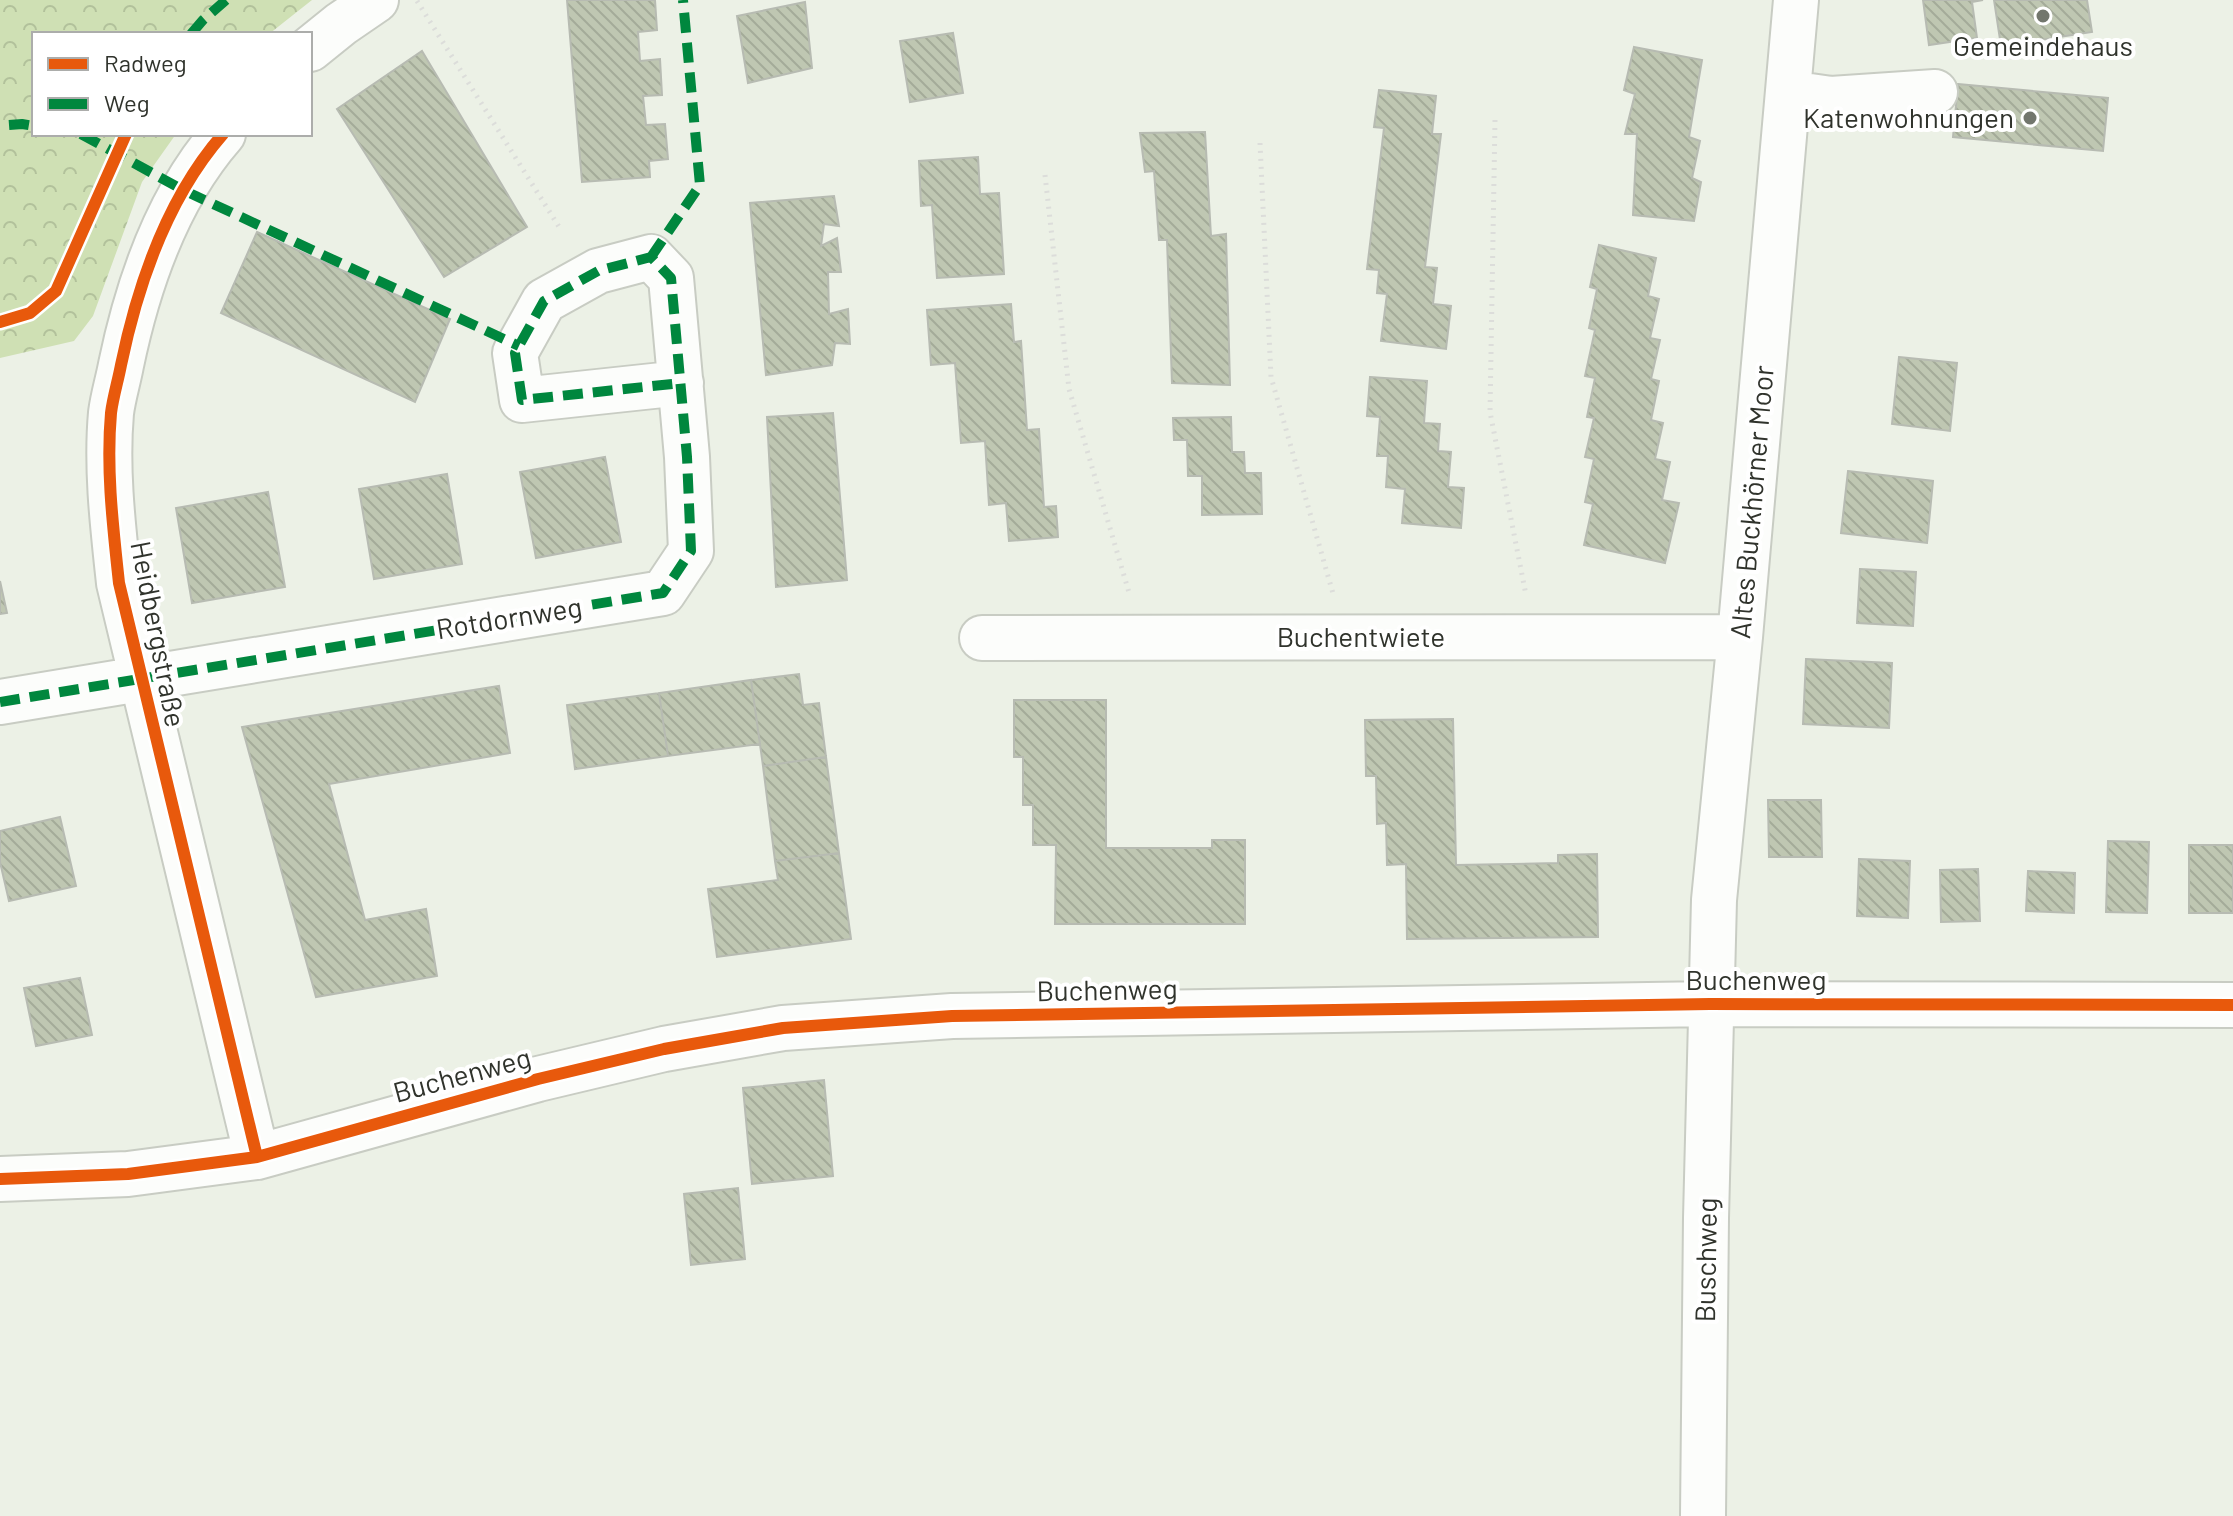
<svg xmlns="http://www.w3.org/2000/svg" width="2233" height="1516" font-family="Barlow,sans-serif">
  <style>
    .forest { fill: url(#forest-crowns) }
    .building { fill: url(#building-back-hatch); stroke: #b7bbb2; stroke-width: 2 }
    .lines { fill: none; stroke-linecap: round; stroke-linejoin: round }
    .minor-casing { stroke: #c8ccc3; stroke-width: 48 }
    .path { stroke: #dcddda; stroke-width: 5; stroke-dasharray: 2 6; stroke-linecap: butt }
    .minor { stroke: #fcfdfb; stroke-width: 44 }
    .quiet { stroke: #00873e; stroke-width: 10; stroke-dasharray: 20 10; stroke-linecap: butt }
    .cycleway-casing { stroke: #fff; stroke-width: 17 }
    .cycleway { stroke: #e8590c; stroke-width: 12 }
    .poi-dot { fill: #72766d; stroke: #fff; stroke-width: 3 }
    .labels { text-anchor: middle; stroke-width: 8; stroke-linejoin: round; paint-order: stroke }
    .poi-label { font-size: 28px; fill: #30332c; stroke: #fff }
    .street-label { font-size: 28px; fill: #30332c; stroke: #fff }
  </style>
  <defs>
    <pattern id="forest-crowns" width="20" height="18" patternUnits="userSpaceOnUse" patternTransform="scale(2)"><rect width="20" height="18" fill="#cfe0b4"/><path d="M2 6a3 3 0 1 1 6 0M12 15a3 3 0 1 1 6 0" fill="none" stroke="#b2c19b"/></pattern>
    <pattern id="building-back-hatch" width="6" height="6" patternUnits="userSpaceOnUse" patternTransform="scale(2)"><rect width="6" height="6" fill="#bfc7b2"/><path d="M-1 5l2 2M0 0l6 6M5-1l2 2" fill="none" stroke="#a4ab99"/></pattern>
  </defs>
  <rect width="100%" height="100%" fill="#ecf1e6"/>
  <path class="forest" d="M 0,0 L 312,0 L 269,34 L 34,34 L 34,134 L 176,134 L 142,182 L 93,316 L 74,341 L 0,358 Z"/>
  <path class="building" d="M 567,0 L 655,0 L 657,30 L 638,32 L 640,61 L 660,59 L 662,95 L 643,96 L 646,125 L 665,124 L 668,159 L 649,161 L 650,177 L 582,182 Z
    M 1923,0 L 1983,0 L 1972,2 L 1977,38 L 1929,45 Z
    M 1994,0 L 2087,0 L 2092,32 L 2001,46 Z
    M 805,2 L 812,68 L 748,83 L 737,16 Z
    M 953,33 L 963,93 L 910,102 L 900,41 Z
    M 1634,47 L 1702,60 L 1689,137 L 1700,141 L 1692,178 L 1701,182 L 1694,221 L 1633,215 L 1637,134 L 1625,134 L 1635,94 L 1624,90 Z
    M 422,51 L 527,227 L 444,277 L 337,109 Z
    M 1958,84 L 2108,98 L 2103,151 L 1953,137 Z
    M 1379,90 L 1436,96 L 1432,134 L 1441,134 L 1425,267 L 1437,268 L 1433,304 L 1451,306 L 1446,349 L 1381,341 L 1387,294 L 1377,293 L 1379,270 L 1367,269 L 1384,128 L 1374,127 Z
    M 1205,132 L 1211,236 L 1226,234 L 1230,385 L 1172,383 L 1167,240 L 1159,240 L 1154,171 L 1145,172 L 1140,133 Z
    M 978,157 L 980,194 L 999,193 L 1004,274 L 937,278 L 932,205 L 921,206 L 919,161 Z
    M 834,196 L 839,226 L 824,224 L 821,246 L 837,238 L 841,272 L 828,272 L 829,314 L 848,309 L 850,344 L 835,343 L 832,365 L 766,375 L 750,203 Z
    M 257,232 L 450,319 L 415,402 L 221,313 Z
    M 1599,245 L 1656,258 L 1648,296 L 1659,299 L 1650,338 L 1660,340 L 1651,379 L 1659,381 L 1651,420 L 1663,423 L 1655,459 L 1670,462 L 1662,500 L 1679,503 L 1665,563 L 1584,545 L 1593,504 L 1585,502 L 1594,459 L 1585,457 L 1594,418 L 1587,417 L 1595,378 L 1585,376 L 1595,330 L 1589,328 L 1597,289 L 1590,287 Z
    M 1011,304 L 1014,342 L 1021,341 L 1027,430 L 1039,429 L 1044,507 L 1056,506 L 1058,537 L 1009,541 L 1006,503 L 989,505 L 985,441 L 961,443 L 955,363 L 931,365 L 927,310 Z
    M 1899,357 L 1957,363 L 1950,431 L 1892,424 Z
    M 1370,377 L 1427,381 L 1424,423 L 1440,424 L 1438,451 L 1451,452 L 1448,487 L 1464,488 L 1461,528 L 1402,523 L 1405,489 L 1386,487 L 1388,456 L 1377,456 L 1380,417 L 1367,416 Z
    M 833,413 L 847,580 L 776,587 L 767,417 Z
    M 1231,417 L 1232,452 L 1244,452 L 1245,473 L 1261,473 L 1262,514 L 1202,515 L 1202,476 L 1188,476 L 1187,440 L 1174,440 L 1173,418 Z
    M 605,457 L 621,542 L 536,558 L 520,472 Z
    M 1848,471 L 1933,481 L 1927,543 L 1841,533 Z
    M 447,474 L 462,564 L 374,579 L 359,489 Z
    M 268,492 L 285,587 L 192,603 L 176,508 Z
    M 1860,569 L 1916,572 L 1913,626 L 1857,623 Z
    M 0,581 L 7,613 L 0,614 Z
    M 1806,659 L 1892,663 L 1889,728 L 1803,724 Z
    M 799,674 L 803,705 L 819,703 L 826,757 L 763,766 L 751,680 Z
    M 751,680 L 760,744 L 668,756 L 659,693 Z
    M 499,686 L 510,753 L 329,784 L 365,920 L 426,909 L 437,976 L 316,997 L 242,727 Z
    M 659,693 L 668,756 L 575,769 L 567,705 Z
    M 1014,700 L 1106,700 L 1106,848 L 1212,848 L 1212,840 L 1245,840 L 1245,924 L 1055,924 L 1056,845 L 1033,845 L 1033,805 L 1023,805 L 1023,757 L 1014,757 Z
    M 1453,719 L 1456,865 L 1558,863 L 1558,855 L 1597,854 L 1598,937 L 1407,939 L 1406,864 L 1387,865 L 1386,823 L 1377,824 L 1376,776 L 1366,776 L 1365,720 Z
    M 826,757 L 839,853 L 775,861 L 763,766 Z
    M 1768,800 L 1821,800 L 1822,857 L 1769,857 Z
    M 60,817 L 76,886 L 9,901 L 0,862 L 0,831 Z
    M 2108,841 L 2149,842 L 2147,913 L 2106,912 Z
    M 2189,845 L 2233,845 L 2233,913 L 2189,913 Z
    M 839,853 L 851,939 L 717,957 L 708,889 L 778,880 L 775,861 Z
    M 1859,859 L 1910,861 L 1908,918 L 1857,916 Z
    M 1978,869 L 1980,921 L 1941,922 L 1940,870 Z
    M 2028,871 L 2075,873 L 2074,913 L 2026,911 Z
    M 80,978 L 92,1035 L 36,1046 L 24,988 Z
    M 824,1080 L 833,1176 L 752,1184 L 743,1088 Z
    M 738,1188 L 745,1259 L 691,1265 L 684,1194 Z"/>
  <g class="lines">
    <defs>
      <path id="minor" d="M 310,49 L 341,24 L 376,0
        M 1789,93 L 1831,99 L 1935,92
        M 223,134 C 167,198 138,283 121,365 C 118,381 113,397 111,413 C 106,469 113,527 119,583 L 257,1157
        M 982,638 L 1740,637
        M 0,702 L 663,593 L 691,551 L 687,457 L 671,278 L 651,257 L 598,271 L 544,301 L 515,353 L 522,400 L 681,383
        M 0,1179 L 128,1174 L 257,1157 L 538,1079 L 664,1049 L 783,1028 L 952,1016 L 1710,1004 L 2233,1005
        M 1703,1516 L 1706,1218 L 1714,900 L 1740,637 L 1796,0"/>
    </defs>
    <use href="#minor" class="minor-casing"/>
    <path class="path" d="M 417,1 L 561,230
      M 1495,120 L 1490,412 L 1526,595
      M 1260,143 L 1271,377 L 1334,597
      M 1045,175 L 1069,389 L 1130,596"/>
    <use href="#minor" class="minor"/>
    <path class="quiet" d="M 191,34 L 203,20 L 226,0
      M 9,125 L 22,124 L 34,126
      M 81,134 L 183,190 L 519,346
      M 651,257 L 700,185 L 683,0
      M 0,702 L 663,593 L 691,551 L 687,457 L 671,278 L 651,257 L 598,271 L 544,301 L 515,353 L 522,400 L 681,383"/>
    <defs>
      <path id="cycleway" d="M 223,134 C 167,198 138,283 121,365 C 118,381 113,397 111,413 C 106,469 113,527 119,583 L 257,1157
        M 0,322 L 30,313 L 56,291 L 126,134
        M 0,1179 L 128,1174 L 257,1157 L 538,1079 L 664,1049 L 783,1028 L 952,1016 L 1710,1004 L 2233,1005"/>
    </defs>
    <use href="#cycleway" class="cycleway-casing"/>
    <use href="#cycleway" class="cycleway"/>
  </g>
  <g class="poi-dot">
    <circle cx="2043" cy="16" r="8"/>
    <circle cx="2030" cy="118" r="8"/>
  </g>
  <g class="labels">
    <g class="poi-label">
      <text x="2043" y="56">Gemeindehaus</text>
      <text x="2014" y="128" text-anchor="end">Katenwohnungen</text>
    </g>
    <g class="street-label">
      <text transform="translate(1752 502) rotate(-85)" y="10">Altes Buckhörner Moor</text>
      <text transform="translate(509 618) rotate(-9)" y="10">Rotdornweg</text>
      <text transform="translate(158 634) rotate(79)" y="10">Heidbergstraße</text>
      <text x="1361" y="647">Buchentwiete</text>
      <text x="1756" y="990">Buchenweg</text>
      <text transform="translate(1107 990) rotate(-1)" y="10">Buchenweg</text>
      <text transform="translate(462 1075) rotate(-15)" y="10">Buchenweg</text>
      <text transform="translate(1706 1260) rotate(-89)" y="10">Buschweg</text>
    </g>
  </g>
  <rect x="32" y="32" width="280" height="104" fill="#ffffff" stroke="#acadab" stroke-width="2"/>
  <rect x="48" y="58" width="40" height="12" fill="#e8590c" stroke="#acadab" stroke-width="2"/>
  <text x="104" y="72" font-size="24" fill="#30332c">Radweg</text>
  <rect x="48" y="98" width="40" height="12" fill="#00873e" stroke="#acadab" stroke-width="2"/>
  <text x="104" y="112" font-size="24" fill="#30332c">Weg</text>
</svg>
